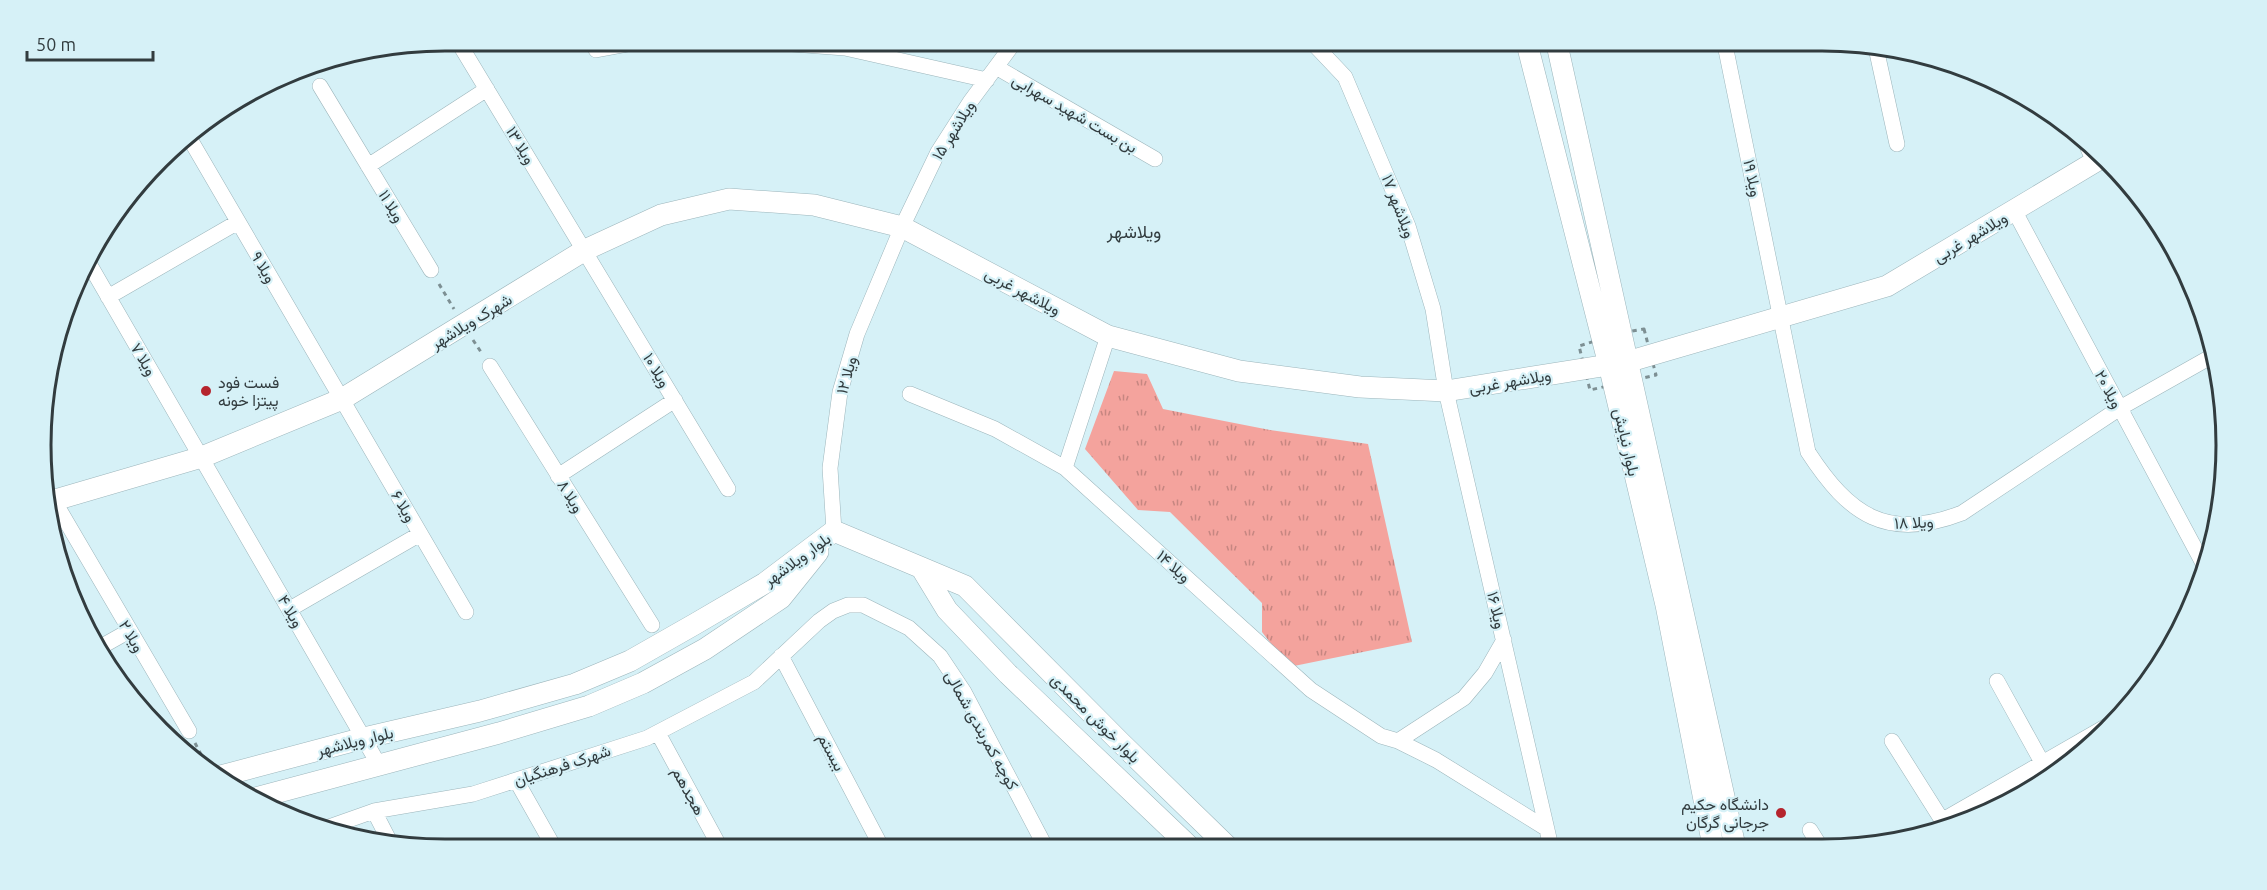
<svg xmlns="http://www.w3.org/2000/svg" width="2267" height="890" font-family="Ubuntu,Vazirmatn,sans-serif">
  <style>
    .grass { fill: url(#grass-tufts) }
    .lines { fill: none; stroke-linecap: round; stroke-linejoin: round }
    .street-casing { stroke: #9cb5bb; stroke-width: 16 }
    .secondary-casing { stroke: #9cb5bb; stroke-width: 22 }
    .path { stroke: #7d8f93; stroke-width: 3; stroke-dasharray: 4.5 4.5; stroke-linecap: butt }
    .street { stroke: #fff; stroke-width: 15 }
    .secondary { stroke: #fff; stroke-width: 21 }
    .poi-dot { fill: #b5242d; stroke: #d6f1f7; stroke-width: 2 }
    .labels { text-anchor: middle; stroke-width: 4.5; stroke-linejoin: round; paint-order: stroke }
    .street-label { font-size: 16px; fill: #323c3f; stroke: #d6f1f7 }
    .poi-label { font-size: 16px; fill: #323c3f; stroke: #d6f1f7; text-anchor: start }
    .neighbourhood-label { font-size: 18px; fill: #323c3f; stroke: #d6f1f7 }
    .rim { fill: none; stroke: #323c3f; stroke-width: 3 }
  </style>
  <defs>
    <pattern id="grass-tufts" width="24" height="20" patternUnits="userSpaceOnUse" patternTransform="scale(1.5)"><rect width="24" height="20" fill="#f4a39d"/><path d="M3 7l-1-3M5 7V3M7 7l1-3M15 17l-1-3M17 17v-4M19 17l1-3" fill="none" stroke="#c68681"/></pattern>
  </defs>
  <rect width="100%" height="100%" fill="#d6f1f7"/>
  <path class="grass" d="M 1114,371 L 1147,374 L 1163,409 L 1270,430 L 1368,444 L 1412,642 L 1289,667 L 1262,632 L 1262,603 L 1170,512 L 1138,510 L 1085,449 Z"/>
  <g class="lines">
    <defs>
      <path id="street" d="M 457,40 L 728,489
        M 741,40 L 845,48 L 987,80
        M 1310,40 L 1345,77 L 1408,226 L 1433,309 L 1446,391 L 1551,847
        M 1724,40 L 1808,452 C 1849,515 1887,542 1962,513 L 2120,408 L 2214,355
        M 1876,48 L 1897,144
        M 596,50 L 650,40
        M 996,67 L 1155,159
        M 320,86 L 431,270
        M 187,134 L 466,612
        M 2084,139 L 2094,162
        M 368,166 L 487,89
        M 2014,210 L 2205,567
        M 87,260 L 379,765
        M 108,297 L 238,222
        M 1108,336 L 1065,468 L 1311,690 L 1381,736 L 1398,741 L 1436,760 L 1547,829
        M 490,366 L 652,625
        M 910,394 L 995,429 L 1065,468
        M 558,476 L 675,400
        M 53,499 L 189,731
        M 834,531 L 830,468 L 840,392 L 857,334 L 902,227 L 938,152 L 970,102 L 1016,40
        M 290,609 L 420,534
        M 97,649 L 129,631
        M 781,656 L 882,848
        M 1997,681 L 2049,775
        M 658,733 L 721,849
        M 1398,741 L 1464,698 L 1485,673 L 1504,640
        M 1892,741 L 1945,825
        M 516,780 L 555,849
        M 374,811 L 390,842
        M 1943,820 L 2112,723
        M 323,829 L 374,811 L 473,794 L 647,738 L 754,682 L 819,621 L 833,611 L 848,605 L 863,605 L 909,628 L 940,656 L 964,692 L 1046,848
        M 1810,830 L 1820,846"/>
      <path id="secondary" d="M 1526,40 L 1609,365 L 1666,605 L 1713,846
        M 1556,40 L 1735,846
        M 48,502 L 202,457 L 342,399 L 585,250 L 661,215 L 729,199 L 814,205 L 902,227 L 1108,336 L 1239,371 L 1360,387 L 1446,391 L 1627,362 L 1887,286 L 2103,157
        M 834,531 L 965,586 L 1121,743 L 1229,848
        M 922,569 L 947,610 L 1008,674 L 1191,848
        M 217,777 L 364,738 L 480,711 L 575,684 L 630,661 L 695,624 L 765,583 L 834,531
        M 252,799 L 499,733 L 589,706 L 643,683 L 705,649 L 781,598 L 818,552"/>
    </defs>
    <use href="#street" class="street-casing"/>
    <use href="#secondary" class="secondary-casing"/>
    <path class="path" d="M 439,284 L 454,309
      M 1644,329 L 1656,375 L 1590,390 L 1579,346 L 1621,333 Z
      M 473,340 L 483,355
      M 195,743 L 206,764"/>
    <use href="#street" class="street"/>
    <use href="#secondary" class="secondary"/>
  </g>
  <g class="poi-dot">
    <circle cx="206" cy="391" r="6"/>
    <circle cx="1781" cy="813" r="6"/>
  </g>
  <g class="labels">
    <g class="street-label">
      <text transform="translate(1075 113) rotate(30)" y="6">بن بست شهید سهرابی</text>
      <text transform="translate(953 130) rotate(-58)" y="6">ویلاشهر ۱۵</text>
      <text transform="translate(521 145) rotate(59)" y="6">۱۳ ویلا</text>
      <text transform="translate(1753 178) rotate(78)" y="6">۱۹ ویلا</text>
      <text transform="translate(392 206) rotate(59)" y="6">۱۱ ویلا</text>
      <text transform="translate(1399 206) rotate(69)" y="6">ویلاشهر ۱۷</text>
      <text transform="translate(1970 237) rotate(-31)" y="6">ویلاشهر غربی</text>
      <text transform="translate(264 267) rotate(60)" y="6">۹ ویلا</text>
      <text transform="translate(1023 291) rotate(28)" y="6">ویلاشهر غربی</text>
      <text transform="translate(471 321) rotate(-31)" y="6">شهرک ویلاشهر</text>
      <text transform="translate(144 359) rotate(60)" y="6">۷ ویلا</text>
      <text transform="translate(657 370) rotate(59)" y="6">۱۰ ویلا</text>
      <text transform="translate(846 375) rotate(-75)" y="6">ویلا ۱۲</text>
      <text transform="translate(1510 381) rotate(-9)" y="6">ویلاشهر غربی</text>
      <text transform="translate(2109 389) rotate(62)" y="6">ویلا ۲۰</text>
      <text transform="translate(1627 442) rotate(77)" y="6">بلوار نیایش</text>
      <text transform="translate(571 496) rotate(58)" y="6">ویلا ۸</text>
      <text transform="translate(404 506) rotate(60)" y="6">۶ ویلا</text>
      <text transform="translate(1914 522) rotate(-2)" y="6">ویلا ۱۸</text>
      <text transform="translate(797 559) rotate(-36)" y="6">بلوار ویلاشهر</text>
      <text transform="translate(1174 566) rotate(42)" y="6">۱۴ ویلا</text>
      <text transform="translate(1497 610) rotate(77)" y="6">۱۶ ویلا</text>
      <text transform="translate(291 611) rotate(60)" y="6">۴ ویلا</text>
      <text transform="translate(132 636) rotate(60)" y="6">۲ ویلا</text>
      <text transform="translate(1096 718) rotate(45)" y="6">بلوار خوش محمدی</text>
      <text transform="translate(982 730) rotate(61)" y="6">کوچه کمربندی شمالی</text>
      <text transform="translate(355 741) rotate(-14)" y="6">بلوار ویلاشهر</text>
      <text transform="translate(832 752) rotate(62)" y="6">بیستم</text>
      <text transform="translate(562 765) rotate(-18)" y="6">شهرک فرهنگیان</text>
      <text transform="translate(689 791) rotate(62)" y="6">هجدهم</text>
    </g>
    <g class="poi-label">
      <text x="218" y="388">فست فود<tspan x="218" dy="18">پیتزا خونه</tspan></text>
      <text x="1769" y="810" text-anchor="end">دانشگاه حکیم<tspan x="1769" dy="18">جرجانی گرگان</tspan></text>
    </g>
    <g class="neighbourhood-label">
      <text x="1134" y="238">ویلاشهر</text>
    </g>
  </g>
  <path d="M0 0H2267V890H0ZM445 51H1822A394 394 0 0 1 2216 445V445A394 394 0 0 1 1822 839H445A394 394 0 0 1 51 445V445A394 394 0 0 1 445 51Z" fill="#d6f1f7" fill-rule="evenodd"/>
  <path class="rim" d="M445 51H1822A394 394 0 0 1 2216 445V445A394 394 0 0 1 1822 839H445A394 394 0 0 1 51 445V445A394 394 0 0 1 445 51Z"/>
  <path d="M27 51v9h126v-9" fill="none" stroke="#323c3f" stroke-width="3"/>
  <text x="36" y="51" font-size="18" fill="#323c3f" stroke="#d6f1f7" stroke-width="4.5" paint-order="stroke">50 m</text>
</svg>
